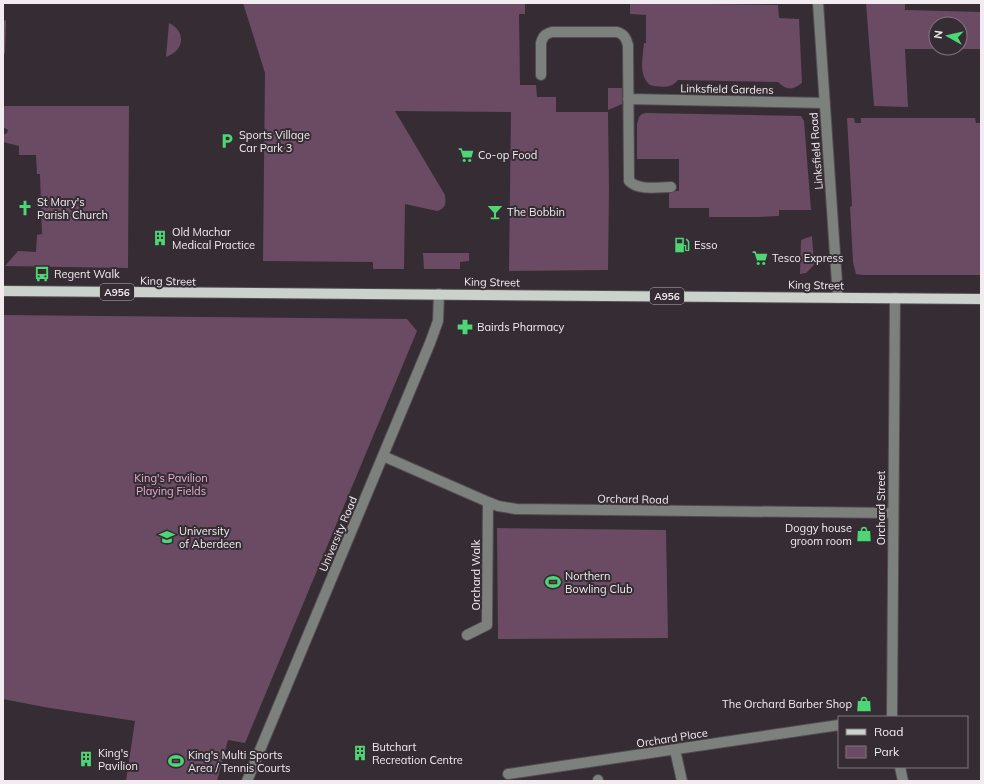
<svg xmlns="http://www.w3.org/2000/svg" width="984" height="784" font-family="Mulish,sans-serif">
  <style>
    .green { fill: #6a4b63; fill-rule: evenodd }
    .lines { fill: none; stroke-linecap: round; stroke-linejoin: round }
    .minor-casing { stroke: #534c51; stroke-width: 12 }
    .major-casing { stroke: #534c51; stroke-width: 12 }
    .minor { stroke: #7d817d; stroke-width: 10 }
    .major { stroke: #cad2cb; stroke-width: 10 }
    .labels { text-anchor: middle; stroke-width: 4; stroke-linejoin: round; paint-order: stroke }
    .shield { fill: #352d33; stroke: #b9b3b7; stroke-width: 1 }
    .shield-label { font-size: 10px; font-weight: bold; fill: #f2ecf0 }
    .street-label { font-size: 11px; fill: #f2ecf0; stroke: #352d33 }
    .poi-label { font-size: 11px; fill: #f2ecf0; stroke: #352d33; text-anchor: start }
    .park-label { font-size: 11px; fill: #e8aed9; stroke: #352d33 }
  </style>
  <rect width="100%" height="100%" fill="#352d33"/>
  <path class="green" d="M 243,3 L 525,3 L 525,14 L 519,14 L 520,85 L 536,85 L 537,97 L 556,97 L 556,112 L 608,112 L 609,190 L 608,270 L 509,271 L 511,112 L 395,111 L 445,195 C 446,203 446,209 437,211 L 405,204 L 404,269 L 373,269 L 373,262 L 263,261 L 265,73 Z
    M 630,3 L 778,5 L 779,18 L 799,19 L 802,83 C 793,90 787,91 778,82 L 678,80 C 671,89 660,87 650,85 C 638,76 643,56 644,43 L 646,43 L 646,15 L 630,14 Z
    M 866,3 L 905,3 L 905,10 L 981,12 L 981,49 L 905,49 L 908,107 L 874,106 ZM 936,24 L 960,24 L 960,48 L 936,48 Z
    M 6,20 L 5,54 L 3,52 L 3,21 Z
    M 169,23 C 186,31 185,51 166,57 Z
    M 608,88 L 622,88 L 622,104 L 608,110 Z
    M 3,106 L 129,106 L 128,268 L 5,266 L 18,251 L 36,252 L 37,235 L 42,234 L 40,174 L 37,174 L 36,155 L 19,155 L 19,146 L 3,142 L 3,135 L 7,133 L 8,130 L 3,127 Z
    M 646,113 L 801,116 L 804,121 L 811,210 L 779,210 L 779,216 L 758,217 L 709,217 L 709,208 L 669,208 L 669,191 L 679,191 L 679,159 L 637,159 L 637,124 L 639,117 L 642,114 Z
    M 847,118 L 854,118 L 855,123 L 861,123 L 861,118 L 975,118 L 976,123 L 981,123 L 981,275 L 863,275 L 856,274 L 853,262 L 850,207 L 852,206 Z
    M 812,236 L 814,265 L 806,273 L 800,274 L 801,240 Z
    M 423,253 L 469,253 L 469,261 L 460,262 L 460,269 L 424,269 Z
    M 3,315 L 407,319 L 417,331 L 245,743 L 228,740 L 217,781 L 126,781 L 135,721 L 44,707 L 3,699 Z
    M 497,528 L 666,530 L 668,638 L 498,639 Z"/>
  <g class="lines">
    <defs>
      <path id="minor" d="M 818,3 L 838,298
        M 541,75 L 541,43 C 543,36 545,34 552,32 L 617,32 C 624,34 626,38 628,45 L 629,181 C 639,191 658,187 671,187
        M 628,99 L 825,103
        M 383,456 L 488,502 L 498,506 L 516,509 L 893,513
        M 467,635 L 487,625 L 488,502
        M 892,717 L 895,298
        M 675,750 L 682,781
        M 900,767 L 903,781
        M 508,774 L 839,725
        M 598,780 L 598,781
        M 247,781 L 430,343 L 438,321 L 439,294"/>
      <path id="major" d="M 3,291 L 981,299"/>
    </defs>
    <use href="#minor" class="minor-casing"/>
    <use href="#major" class="major-casing"/>
    <use href="#minor" class="minor"/>
    <use href="#major" class="major"/>
  </g>
  <defs>
    <symbol id="parking-bare" viewBox="-9 -9 18 18"><path d="M-3.5-5.5H1a3.5 3.5 0 0 1 0 7H-1V5.5H-3.5ZM-1-3.4V-.6H.8a1.4 1.4 0 0 0 0-2.8Z" fill="#4ed676" stroke="#352d33" stroke-width="2.5" paint-order="stroke"/></symbol>
    <symbol id="supermarket-bare" viewBox="-9 -9 18 18"><path d="M-6-5.5h2.5l.6 2H6L4.5 2H-2.5L-4.4-4H-6ZM-1.5 3.2a1.3 1.3 0 1 0 .1 0ZM3 3.2a1.3 1.3 0 1 0 .1 0Z" fill="#4ed676" stroke="#352d33" stroke-width="2.5" paint-order="stroke"/></symbol>
    <symbol id="church-bare" viewBox="-9 -9 18 18"><path d="M-1.2-6h2.4v3.5h3.3v2.4h-3.3V6h-2.4V-.1h-3.3v-2.4h3.3Z" fill="#4ed676" stroke="#352d33" stroke-width="2.5" paint-order="stroke"/></symbol>
    <symbol id="bar-bare" viewBox="-9 -9 18 18"><path d="M-6-5H6L.8 .8V4.5H3.5V6h-7V4.5H-.8V.8Z" fill="#4ed676" stroke="#352d33" stroke-width="2.5" paint-order="stroke"/></symbol>
    <symbol id="building-bare" viewBox="-9 -9 18 18"><path d="M-4-6H4V6H1V3H-1V6H-4ZM-2.5-4.3h1.7v1.8h-1.7ZM.8-4.3h1.7v1.8H.8ZM-2.5-1h1.7V.8h-1.7ZM.8-1h1.7V.8H.8Z" fill="#4ed676" stroke="#352d33" stroke-width="2.5" paint-order="stroke"/></symbol>
    <symbol id="fuel-bare" viewBox="-9 -9 18 18"><path d="M-5.5-6h7V0h2V4h1.3V-2.5L3-4.5l.8-.8L6-3V5H2.5V1h-1V6h-7ZM-4.2-4.7v3.2H.2V-4.7Z" fill="#4ed676" stroke="#352d33" stroke-width="2.5" paint-order="stroke"/></symbol>
    <symbol id="bus-bare" viewBox="-9 -9 18 18"><path d="M-5-6H5V4H4V6H2V4H-2V6H-4V4H-5ZM-3.5-4V0h7V-4ZM-3.5 1.2v1.5H-2V1.2ZM2 1.2v1.5H3.5V1.2Z" fill="#4ed676" stroke="#352d33" stroke-width="2.5" paint-order="stroke"/></symbol>
    <symbol id="pharmacy-bare" viewBox="-9 -9 18 18"><path d="M-2-6h4v4h4v4h-4v4h-4v-4h-4v-4h4Z" fill="#4ed676" stroke="#352d33" stroke-width="2.5" paint-order="stroke"/></symbol>
    <symbol id="shop-bare" viewBox="-9 -9 18 18"><path d="M-5-2.5h2.3a2.7 3.5 0 0 1 5.4 0H5L5.5 6h-11ZM-1.5-2.5h3a1.5 2.3 0 0 0-3 0Z" fill="#4ed676" stroke="#352d33" stroke-width="2.5" paint-order="stroke"/></symbol>
    <symbol id="university-bare" viewBox="-9 -9 18 18"><path d="M0-5L7-2L0 1L-7-2ZM-4 1L0 2.5L4 1V4Q0 6-4 4Z" fill="#4ed676" stroke="#352d33" stroke-width="2.5" paint-order="stroke"/></symbol>
    <symbol id="stadium-bare" viewBox="-9 -9 18 18"><path d="M0-5a6.5 5 0 1 0 0 10a6.5 5 0 1 0 0-10ZM-3.5-1.8h7v3.6h-7Z" fill="#4ed676" stroke="#352d33" stroke-width="2.5" paint-order="stroke"/></symbol>
  </defs>
  <g fill-rule="evenodd">
    <use href="#parking-bare" x="216" y="130" width="22" height="22"/>
    <use href="#supermarket-bare" x="455" y="144" width="22" height="22"/>
    <use href="#church-bare" x="14" y="197" width="22" height="22"/>
    <use href="#bar-bare" x="484" y="201" width="22" height="22"/>
    <use href="#building-bare" x="149" y="227" width="22" height="22"/>
    <use href="#fuel-bare" x="671" y="234" width="22" height="22"/>
    <use href="#supermarket-bare" x="749" y="247" width="22" height="22"/>
    <use href="#bus-bare" x="31" y="263" width="22" height="22"/>
    <use href="#pharmacy-bare" x="454" y="316" width="22" height="22"/>
    <use href="#shop-bare" x="853" y="523" width="22" height="22"/>
    <use href="#university-bare" x="156" y="526" width="22" height="22"/>
    <use href="#stadium-bare" x="542" y="571" width="22" height="22"/>
    <use href="#shop-bare" x="853" y="693" width="22" height="22"/>
    <use href="#building-bare" x="349" y="742" width="22" height="22"/>
    <use href="#building-bare" x="75" y="748" width="22" height="22"/>
    <use href="#stadium-bare" x="165" y="750" width="22" height="22"/>
  </g>
  <g class="labels">
    <g class="shield">
      <rect x="100" y="284" width="34" height="16" rx="3"/>
      <rect x="650" y="288" width="34" height="16" rx="3"/>
    </g>
    <g class="shield-label">
      <text x="117" y="296">A956</text>
      <text x="667" y="300">A956</text>
    </g>
    <g class="street-label">
      <text transform="translate(727 89) rotate(1)" y="4">Linksfield Gardens</text>
      <text transform="translate(816 151) rotate(-94)" y="4">Linksfield Road</text>
      <text transform="translate(168 281) rotate(1)" y="4">King Street</text>
      <text transform="translate(492 282) rotate(1)" y="4">King Street</text>
      <text transform="translate(816 285) rotate(1)" y="4">King Street</text>
      <text transform="translate(633 499) rotate(1)" y="4">Orchard Road</text>
      <text transform="translate(881 508) rotate(-90)" y="4">Orchard Street</text>
      <text transform="translate(338 534) rotate(-67)" y="4">University Road</text>
      <text transform="translate(476 575) rotate(-90)" y="4">Orchard Walk</text>
      <text transform="translate(672 738) rotate(-9)" y="4">Orchard Place</text>
    </g>
    <g class="poi-label">
      <text x="239" y="139">Sports Village<tspan x="239" dy="13">Car Park 3</tspan></text>
      <text x="478" y="159">Co-op Food</text>
      <text x="37" y="206">St Mary's<tspan x="37" dy="13">Parish Church</tspan></text>
      <text x="507" y="216">The Bobbin</text>
      <text x="172" y="236">Old Machar<tspan x="172" dy="13">Medical Practice</tspan></text>
      <text x="694" y="249">Esso</text>
      <text x="772" y="262">Tesco Express</text>
      <text x="54" y="278">Regent Walk</text>
      <text x="477" y="331">Bairds Pharmacy</text>
      <text x="852" y="532" text-anchor="end">Doggy house<tspan x="852" dy="13">groom room</tspan></text>
      <text x="179" y="535">University<tspan x="179" dy="13">of Aberdeen</tspan></text>
      <text x="565" y="580">Northern<tspan x="565" dy="13">Bowling Club</tspan></text>
      <text x="852" y="708" text-anchor="end">The Orchard Barber Shop</text>
      <text x="372" y="751">Butchart<tspan x="372" dy="13">Recreation Centre</tspan></text>
      <text x="98" y="757">King's<tspan x="98" dy="13">Pavilion</tspan></text>
      <text x="188" y="759">King's Multi Sports<tspan x="188" dy="13">Area / Tennis Courts</tspan></text>
    </g>
    <g class="park-label">
      <text x="171" y="482">King's Pavilion<tspan x="171" dy="13">Playing Fields</tspan></text>
    </g>
  </g>
  <rect width="984" height="784" fill="none" stroke="#f2ecf0" stroke-width="8"/>
  <rect x="838" y="716" width="130" height="52" fill="#352d33" stroke="#81797f"/>
  <rect x="846" y="729" width="20" height="6" fill="#cad2cb" stroke="#81797f"/>
  <text x="874" y="736" font-size="12" fill="#f2ecf0">Road</text>
  <rect x="846" y="746" width="20" height="12" fill="#6a4b63" stroke="#81797f"/>
  <text x="874" y="756" font-size="12" fill="#f2ecf0">Park</text>
  <g transform="translate(948 36) rotate(278)"><circle r="19" fill="#352d33" stroke="#81797f"/>
  <path d="M0-3L7 15L0 10L-7 15Z" fill="#4ed676"/>
  <text y="-6" font-size="11" font-weight="bold" text-anchor="middle" fill="#f2ecf0">N</text>
  </g>
</svg>
